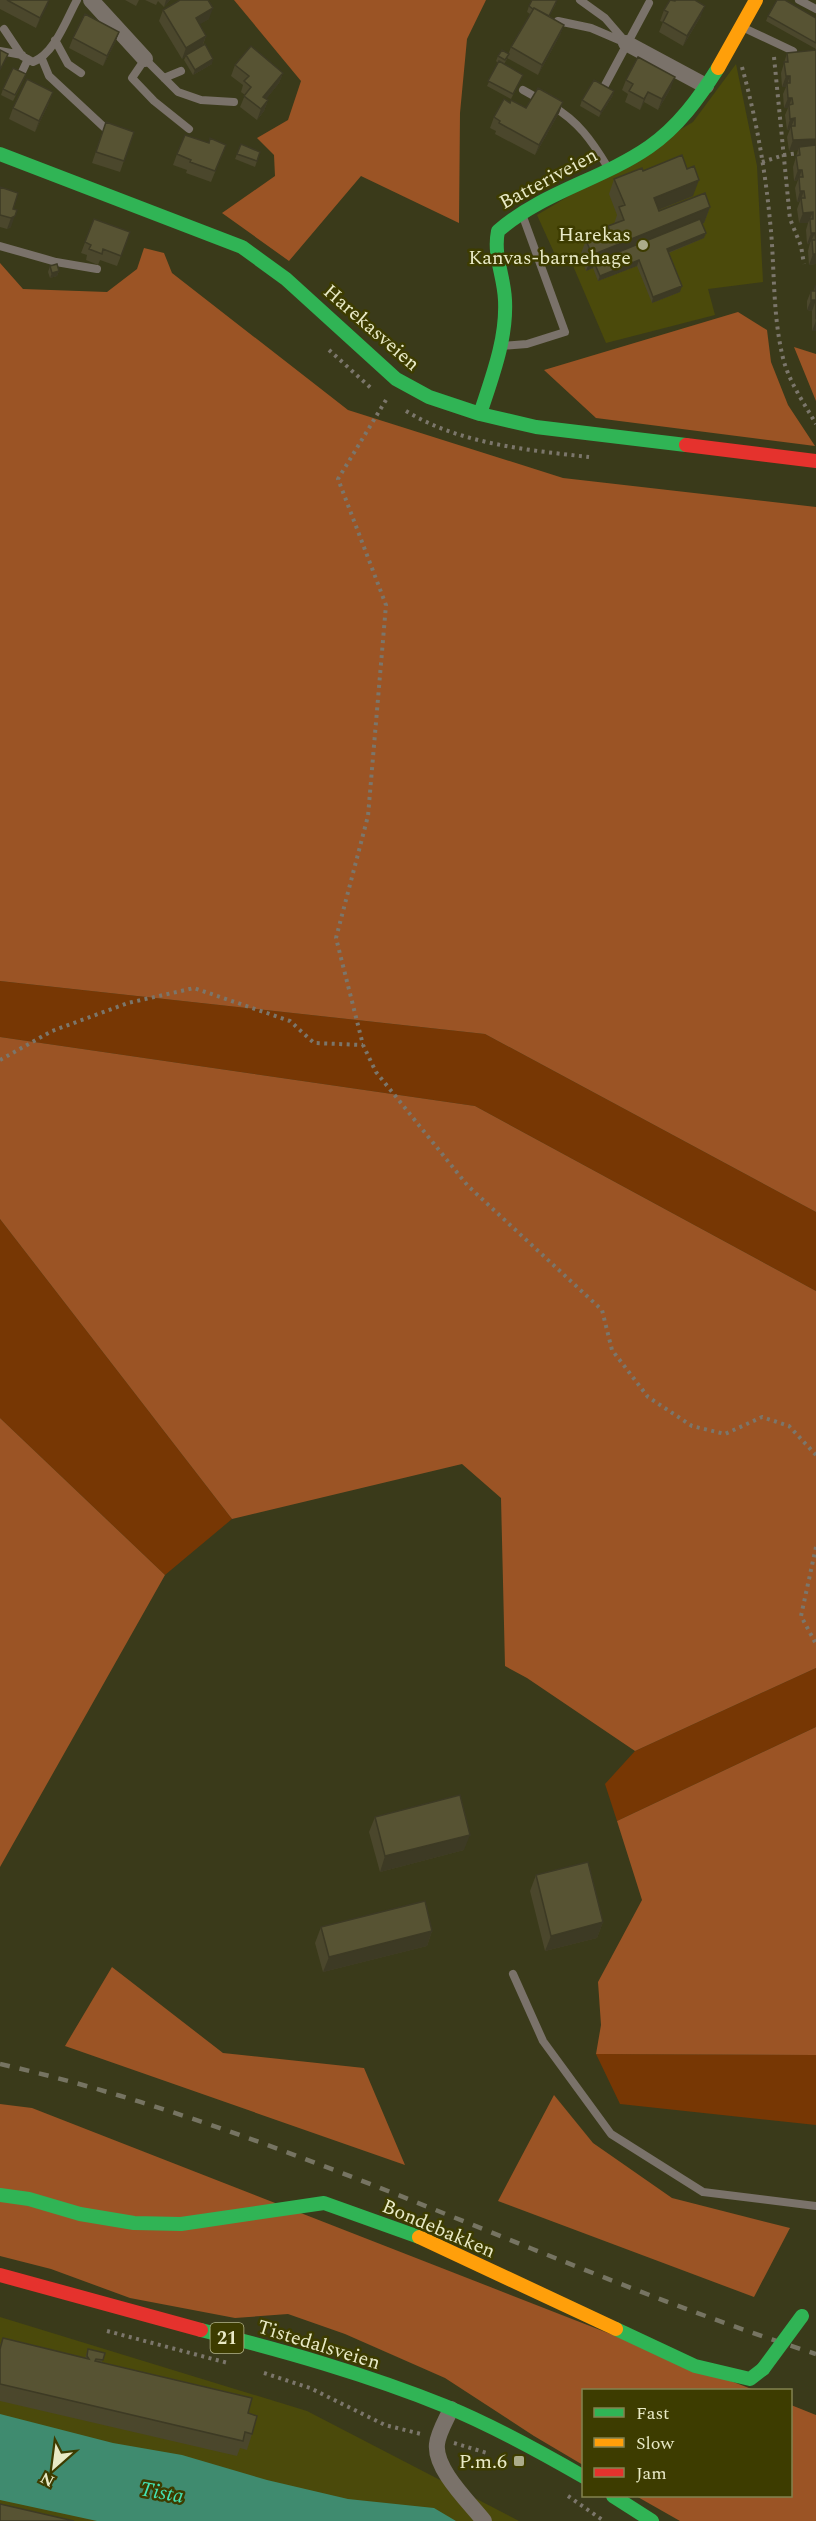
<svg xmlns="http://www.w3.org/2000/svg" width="816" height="2521" font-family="Spectral,serif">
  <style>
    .built { fill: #4b4a0b }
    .green { fill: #773704 }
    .forest { fill: #9b5425 }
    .water { fill: #3f8b6f }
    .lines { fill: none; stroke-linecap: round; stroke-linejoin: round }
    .path { stroke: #7b766b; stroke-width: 4; stroke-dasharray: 3 4.5; stroke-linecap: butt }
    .lane { stroke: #7a726a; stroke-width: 8 }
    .street { stroke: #7a726a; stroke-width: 16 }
    .fast { stroke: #30b455; stroke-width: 14 }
    .slow { stroke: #ff9f0a; stroke-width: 14 }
    .jam { stroke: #e5322d; stroke-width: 14 }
    .rail { stroke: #767462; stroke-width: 4.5; stroke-dasharray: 10 10; stroke-linecap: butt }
    .fast-bridge { stroke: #30b455; stroke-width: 14 }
    .wall { fill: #4b472c }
    .shaded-wall { fill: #3d3a24 }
    .building { fill: #575333; stroke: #3d3a24; stroke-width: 1.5 }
    .poi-dot { fill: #acac8a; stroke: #3d3c00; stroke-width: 2 }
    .labels { text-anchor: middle; stroke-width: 5; stroke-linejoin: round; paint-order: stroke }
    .shield { fill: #3d3c00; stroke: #b5b68b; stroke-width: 1.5 }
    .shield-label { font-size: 18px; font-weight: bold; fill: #e9eac6 }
    .street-label { font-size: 20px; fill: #e9eac6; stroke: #3d3c00 }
    .poi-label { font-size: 20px; fill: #e9eac6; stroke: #3d3c00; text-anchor: end }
    .water-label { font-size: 21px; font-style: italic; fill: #43e4b4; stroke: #3d3c00 }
  </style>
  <rect width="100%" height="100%" fill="#3a3a1a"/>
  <path class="built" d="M 736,64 L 757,166 L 763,282 L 708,289 L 715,315 L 606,343 L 568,254 L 557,259 L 537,215 L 693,122 Z
    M 0,2317 L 307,2411 L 519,2521 L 0,2521 Z"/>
  <path class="green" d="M 0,981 L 485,1034 L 816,1212 L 816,1291 L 475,1106 L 0,1037 Z
    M 0,1219 L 232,1519 L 165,1575 L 0,1418 Z
    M 816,1668 L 816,1727 L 617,1821 L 605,1784 L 635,1751 Z
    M 596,2054 L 816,2055 L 816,2125 L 620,2104 Z"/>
  <path class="forest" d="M 234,0 L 486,0 L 467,39 L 460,113 L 459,223 L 361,176 L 289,261 L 222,213 L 275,176 L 274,155 L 257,138 L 288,120 L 301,81 Z
    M 144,248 L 164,253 L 172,273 L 348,410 L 563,478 L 816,507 L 816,1212 L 485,1034 L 0,981 L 0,263 L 23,289 L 107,292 L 137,269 Z
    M 738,312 L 767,330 L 771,362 L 788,405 L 815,446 L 596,418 L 544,370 Z
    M 794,347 L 816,354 L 816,401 Z
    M 0,1037 L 475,1106 L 816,1291 L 816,1668 L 635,1751 L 527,1678 L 505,1666 L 501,1498 L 462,1464 L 232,1519 L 0,1219 Z
    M 0,1418 L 165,1575 L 0,1867 Z
    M 816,1727 L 816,2055 L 596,2054 L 601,2025 L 598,1982 L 642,1900 L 617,1821 Z
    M 112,1967 L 223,2053 L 364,2068 L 405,2165 L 65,2046 Z
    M 554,2095 L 593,2143 L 672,2198 L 790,2228 L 754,2297 L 498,2201 Z
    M 0,2104 L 32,2108 L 754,2390 L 584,2390 L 583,2465 L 534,2436 L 445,2378 L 345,2334 L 288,2314 L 235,2318 L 130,2298 L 51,2269 L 0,2256 Z
    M 791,2405 L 816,2415 L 816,2521 L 680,2521 L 636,2496 L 790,2496 Z"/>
  <path class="water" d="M 0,2414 L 113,2443 L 182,2455 L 267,2480 L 348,2499 L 434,2508 L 456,2521 L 97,2521 L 0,2500 Z"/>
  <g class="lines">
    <path class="path" d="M 774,57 L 790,219 L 801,246 L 804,264
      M 742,67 C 756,118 765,168 770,221 C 775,266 772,313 783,358 C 789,382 804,403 816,424
      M 762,162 L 784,155 L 799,153
      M 329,350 L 372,389
      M 386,400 L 338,479 L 386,605 L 368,816 L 336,938 L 363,1045 L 376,1072 L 468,1186 L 602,1310 L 612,1350 L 648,1397 L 692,1426 L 725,1434 L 762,1417 L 789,1426 L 816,1455
      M 406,411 C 460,444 527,450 589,457
      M 0,1060 L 52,1031 L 128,1003 L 194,988 L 290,1021 L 314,1043 L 363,1045
      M 816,1547 L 801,1616 L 816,1644
      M 107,2331 L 228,2363
      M 264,2373 L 310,2388 L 385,2425 L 421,2434
      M 454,2443 L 487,2453
      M 568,2496 L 604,2521"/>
    <path class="lane" d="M 580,0 L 605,18 L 624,40
      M 799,0 L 816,9
      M 558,21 L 591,28 L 626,43
      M 744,28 L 793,51
      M 4,29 L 22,56 L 33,62 C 55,53 66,20 77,0
      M 55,40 L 68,64 L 81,73
      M 0,51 L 22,55
      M 42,59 L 49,76 L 106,129
      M 21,74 L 28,59
      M 164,78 L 181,71
      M 604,87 L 649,3
      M 523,90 L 541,100
      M 552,106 C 578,121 592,141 607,166
      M 189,129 L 154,101 L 132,78 L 145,59 L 178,92 L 201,100 L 234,102
      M 0,246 L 56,262 L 97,269
      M 502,346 L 527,344 L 565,332 L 522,214
      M 513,1974 L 543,2041 L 611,2134 L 703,2192 L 816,2206"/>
    <path class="street" d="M 91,0 L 145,59
      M 626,43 L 706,86
      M 451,2409 C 446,2420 438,2433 437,2444 C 434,2469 469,2502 484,2521"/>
    <path class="fast" d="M 0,154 L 242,247 L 286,279 L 396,379 L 429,397 L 480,414 L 536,427 L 686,445
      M 480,414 C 492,377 507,339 505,300 C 504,275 493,256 498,231 C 543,192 601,180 649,147 C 678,127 699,98 718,68
      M 0,2195 L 29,2199 L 80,2214 L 134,2223 L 181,2224 L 324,2203 L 419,2237
      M 616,2329 L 695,2366 L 750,2379 L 763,2369
      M 201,2330 C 284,2351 366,2374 445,2406 C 494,2426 539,2451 584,2477
      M 613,2496 L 652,2521"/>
    <path class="slow" d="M 718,68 L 756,0
      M 419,2237 L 616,2329"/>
    <path class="jam" d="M 686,445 L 816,461
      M 0,2275 L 201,2330"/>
    <path class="rail" d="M 0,2064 C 282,2128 541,2266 816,2354"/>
    <path class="fast-bridge" d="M 763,2369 L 802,2316"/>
  </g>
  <path class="wall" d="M 0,0 L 49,0 L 36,28 L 0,9 Z
    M 125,0 L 139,0 L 136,6 Z
    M 145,0 L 170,0 L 164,7 L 158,1 L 156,5 Z
    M 556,4 L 549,16 L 564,25 L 560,35 L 538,75 L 507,58 L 511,47 L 530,14 L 527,12 L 529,6 Z
    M 163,10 L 209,19 L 199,24 L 206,36 L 203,45 L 212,64 L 193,75 L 184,60 L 186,56 L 182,59 L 159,21 Z
    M 664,10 L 701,16 L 683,46 L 659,32 L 663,22 L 660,21 Z
    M 768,16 L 816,18 L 816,49 L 766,21 Z
    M 119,32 L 115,43 L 103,66 L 69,48 L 73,38 Z
    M 816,50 L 816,264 L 809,265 L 808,251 L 810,243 L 807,244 L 806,230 L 808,223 L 799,223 L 797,209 L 800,201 L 797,202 L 795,188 L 798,180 L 794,181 L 793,167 L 798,150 L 789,151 L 787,137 L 790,129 L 787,130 L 785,115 L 788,108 L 784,108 L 783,94 L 786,87 L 782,87 L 781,73 L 787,53 Z
    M 498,56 L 507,59 L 504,64 L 523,75 L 511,99 L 487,86 L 498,63 L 496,61 Z
    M 235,65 L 283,73 L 279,83 L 266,99 L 268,100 L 264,111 L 257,120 L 240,107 L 245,95 L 241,92 L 243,85 L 231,76 Z
    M 24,79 L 13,101 L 1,95 L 3,89 Z
    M 626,80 L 671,88 L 658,110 L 644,102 L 640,110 L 625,102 L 628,94 L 622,90 Z
    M 614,91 L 612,97 L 599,117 L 580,106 L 582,100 Z
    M 563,102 L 559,113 L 535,155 L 495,134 L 496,131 L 490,128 L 494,117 L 510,103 L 526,108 Z
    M 49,103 L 35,132 L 9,119 L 13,108 Z
    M 106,122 L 134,132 L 120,172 L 92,163 Z
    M 209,143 L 226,145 L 211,182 L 186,173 L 187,170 L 173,165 L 177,154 Z
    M 241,144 L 260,152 L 255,167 L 235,159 Z
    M 643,171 L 693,196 L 659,210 L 659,211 L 710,207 L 704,223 L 702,224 L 706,233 L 704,238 L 669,253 L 680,292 L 652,303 L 637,266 L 598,281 L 593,268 L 586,271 L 580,256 L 586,240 L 606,232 L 608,226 L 614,224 L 617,215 L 609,194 L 614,179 Z
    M 0,187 L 13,209 L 11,227 L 7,229 L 0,227 Z
    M 94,219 L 130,232 L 117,266 L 100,260 L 98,265 L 86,260 L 87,255 L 81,253 Z
    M 50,266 L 59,271 L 57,276 L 50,278 L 48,272 Z
    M 815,286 L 816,331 L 812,331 L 812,311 L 807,310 L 807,301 L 811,291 L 814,291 Z
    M 375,1817 L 464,1850 L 380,1872 L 369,1832 Z
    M 536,1875 L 603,1922 L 597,1938 L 545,1951 L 530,1891 Z
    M 321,1927 L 432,1931 L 427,1946 L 323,1972 L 315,1943 Z
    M 3,2338 L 85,2358 L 88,2349 L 105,2353 L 102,2362 L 248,2413 L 252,2434 L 247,2450 L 240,2448 L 237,2456 L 0,2401 L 0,2345 Z"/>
  <path class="shaded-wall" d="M 49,0 L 48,5 L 36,28 L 40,18 Z
    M 166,0 L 170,0 L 164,7 Z
    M 705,6 L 701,16 L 683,46 L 687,36 Z
    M 213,8 L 209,19 L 192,29 L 196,18 Z
    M 564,25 L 560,35 L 538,75 L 542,65 Z
    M 119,32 L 115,43 L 103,66 L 107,56 Z
    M 206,36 L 202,46 L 182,59 L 186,48 Z
    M 213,59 L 212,64 L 193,75 L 195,70 Z
    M 283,73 L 279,83 L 260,107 L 263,97 Z
    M 786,76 L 790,76 L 786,87 L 782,87 Z
    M 675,77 L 671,88 L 658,110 L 662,99 Z
    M 614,91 L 612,97 L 599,117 L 601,112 Z
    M 53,92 L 49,103 L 35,132 L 39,121 Z
    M 648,92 L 644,102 L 640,110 L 644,99 Z
    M 788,98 L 792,98 L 788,108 L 784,108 Z
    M 268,100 L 264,111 L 257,120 L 261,109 Z
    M 563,102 L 559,113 L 535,155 L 539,145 Z
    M 795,118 L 790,129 L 787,130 L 790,119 Z
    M 816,139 L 816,149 L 799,147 L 798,150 L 789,151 L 793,140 Z
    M 798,170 L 802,170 L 798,180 L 794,181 Z
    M 699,180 L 693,196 L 648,214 L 654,198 Z
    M 800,191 L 804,191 L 800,201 L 797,202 Z
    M 710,207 L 704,223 L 596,267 L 594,262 L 593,268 L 586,271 L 592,255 Z
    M 813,212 L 808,223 L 799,223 L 803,213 Z
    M 15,216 L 11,227 L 7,229 L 11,218 Z
    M 706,233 L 704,238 L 665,254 L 667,249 Z
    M 811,233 L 815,233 L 810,243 L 807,244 Z
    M 813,254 L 816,254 L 816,264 L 809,265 Z
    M 639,260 L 637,266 L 598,281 L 600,276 Z
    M 59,271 L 57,276 L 50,278 L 52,273 Z
    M 682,286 L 680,292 L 652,303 L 653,297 Z
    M 811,300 L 816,300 L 812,311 L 807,310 Z
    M 816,321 L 816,331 L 812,331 Z
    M 470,1835 L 464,1850 L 380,1872 L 385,1856 Z
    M 603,1922 L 597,1938 L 545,1951 L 551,1936 Z
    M 432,1931 L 427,1946 L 323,1972 L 329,1957 Z"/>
  <path class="building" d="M 7,0 L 49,0 L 40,18 Z
    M 180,0 L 208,0 L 213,8 L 196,18 L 206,36 L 186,48 L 163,10 Z
    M 532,0 L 557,0 L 549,16 L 534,8 L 533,9 L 529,6 Z
    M 670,0 L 675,1 L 676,0 L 695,0 L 705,6 L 687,36 L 663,22 L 668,12 L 664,10 Z
    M 777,0 L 785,0 L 816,18 L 816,43 L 768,16 Z
    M 534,8 L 564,25 L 542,65 L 511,47 Z
    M 85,14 L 119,32 L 107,56 L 73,38 Z
    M 205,44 L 213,59 L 195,70 L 186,55 Z
    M 251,46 L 283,73 L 263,97 L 268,100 L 261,109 L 244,96 L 251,87 L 244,81 L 249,76 L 235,65 Z
    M 0,50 L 8,54 L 0,70 Z
    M 502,50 L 509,54 L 505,60 L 498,56 Z
    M 816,50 L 816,139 L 793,140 L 791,126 L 795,126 L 795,118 L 790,119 L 789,105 L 793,104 L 792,98 L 788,98 L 787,83 L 790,83 L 790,76 L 786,76 L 784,62 L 788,62 L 787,53 Z
    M 638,57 L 675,77 L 662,99 L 648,92 L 644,99 L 629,91 L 633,84 L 626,80 Z
    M 499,61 L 523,75 L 513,94 L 488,81 Z
    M 13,68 L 26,74 L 15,95 L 3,89 Z
    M 27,79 L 53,92 L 39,121 L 13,108 Z
    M 594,80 L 614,91 L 601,112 L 582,100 Z
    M 538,88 L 563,102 L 539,145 L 499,123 L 500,121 L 494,117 L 504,99 L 510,103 L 511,100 L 526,108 Z
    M 106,122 L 134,132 L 124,161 L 96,152 Z
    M 185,135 L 209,143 L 210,138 L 226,145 L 215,171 L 190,162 L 191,160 L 177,154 Z
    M 241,144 L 260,152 L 257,161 L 237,154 Z
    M 816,145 L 816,254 L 813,254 L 812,240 L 816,240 L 815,233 L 811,233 L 810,219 L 813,219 L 813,212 L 803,213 L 801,198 L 805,198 L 804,191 L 800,191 L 799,177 L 803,177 L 802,170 L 798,170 L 796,156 L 800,155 L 799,147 Z
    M 682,155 L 687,169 L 694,166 L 699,180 L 654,198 L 659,211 L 705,193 L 710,207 L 592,255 L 586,240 L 610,231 L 608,226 L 624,220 L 619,207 L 625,205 L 614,179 L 642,168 L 643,171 Z
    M 0,187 L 18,193 L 13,209 L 17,210 L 15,216 L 11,218 L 0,215 Z
    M 94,219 L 130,232 L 121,256 L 103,249 L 102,254 L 89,249 L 91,245 L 85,242 Z
    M 700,219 L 706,233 L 667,249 L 682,286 L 653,297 L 639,260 L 600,276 L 594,262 Z
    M 57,264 L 59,271 L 52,273 L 50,266 Z
    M 815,286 L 816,286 L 816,319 L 816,300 L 811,300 L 811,291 L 816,291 Z
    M 460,1795 L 470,1835 L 385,1856 L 375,1817 Z
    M 588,1862 L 603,1922 L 551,1936 L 536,1875 Z
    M 425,1901 L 432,1931 L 329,1957 L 321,1927 Z
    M 3,2338 L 89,2359 L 87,2356 L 88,2349 L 105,2353 L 103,2360 L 96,2359 L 95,2361 L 252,2398 L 248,2413 L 257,2416 L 252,2434 L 245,2432 L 243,2441 L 0,2384 L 0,2349 Z
    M 0,2504 L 74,2521 L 0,2521 Z"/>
  <g class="poi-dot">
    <circle cx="643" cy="245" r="6"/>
    <rect x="513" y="2455" width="12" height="12" rx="3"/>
  </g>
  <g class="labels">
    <rect class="shield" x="210.5" y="2323" width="33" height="30" rx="4.5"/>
    <g class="shield-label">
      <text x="227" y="2344">21</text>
    </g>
    <g class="street-label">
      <text transform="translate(548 178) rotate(-28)" y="7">Batteriveien</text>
      <text transform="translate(372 327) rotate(41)" y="7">Harekasveien</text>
      <text transform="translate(439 2228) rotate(23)" y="7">Bondebakken</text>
      <text transform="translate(319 2344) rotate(17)" y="7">Tistedalsveien</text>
    </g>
    <g class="poi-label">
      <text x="631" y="241">Harekas<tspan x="631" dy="23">Kanvas-barnehage</tspan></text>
      <text x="507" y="2468">P.m.6</text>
    </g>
    <g class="water-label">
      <text transform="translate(162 2492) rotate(10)" y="7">Tista</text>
    </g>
  </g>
  <rect x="582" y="2389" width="210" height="108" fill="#3d3c00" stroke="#82824f" stroke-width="1.5"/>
  <rect x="594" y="2408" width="30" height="9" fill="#30b455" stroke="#82824f" stroke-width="1.5"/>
  <text x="636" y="2419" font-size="18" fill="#e9eac6">Fast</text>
  <rect x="594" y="2438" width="30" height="9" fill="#ff9f0a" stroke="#82824f" stroke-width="1.5"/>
  <text x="636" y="2449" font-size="18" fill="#e9eac6">Slow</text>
  <rect x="594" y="2468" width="30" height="9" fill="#e5322d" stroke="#82824f" stroke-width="1.5"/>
  <text x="636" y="2479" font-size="18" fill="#e9eac6">Jam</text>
  <g transform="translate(54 2467) rotate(208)" stroke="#3d3c00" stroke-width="4.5" paint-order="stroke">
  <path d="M0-4.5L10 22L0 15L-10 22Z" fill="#e9eac6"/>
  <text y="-9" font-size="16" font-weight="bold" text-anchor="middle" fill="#e9eac6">N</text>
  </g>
</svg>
